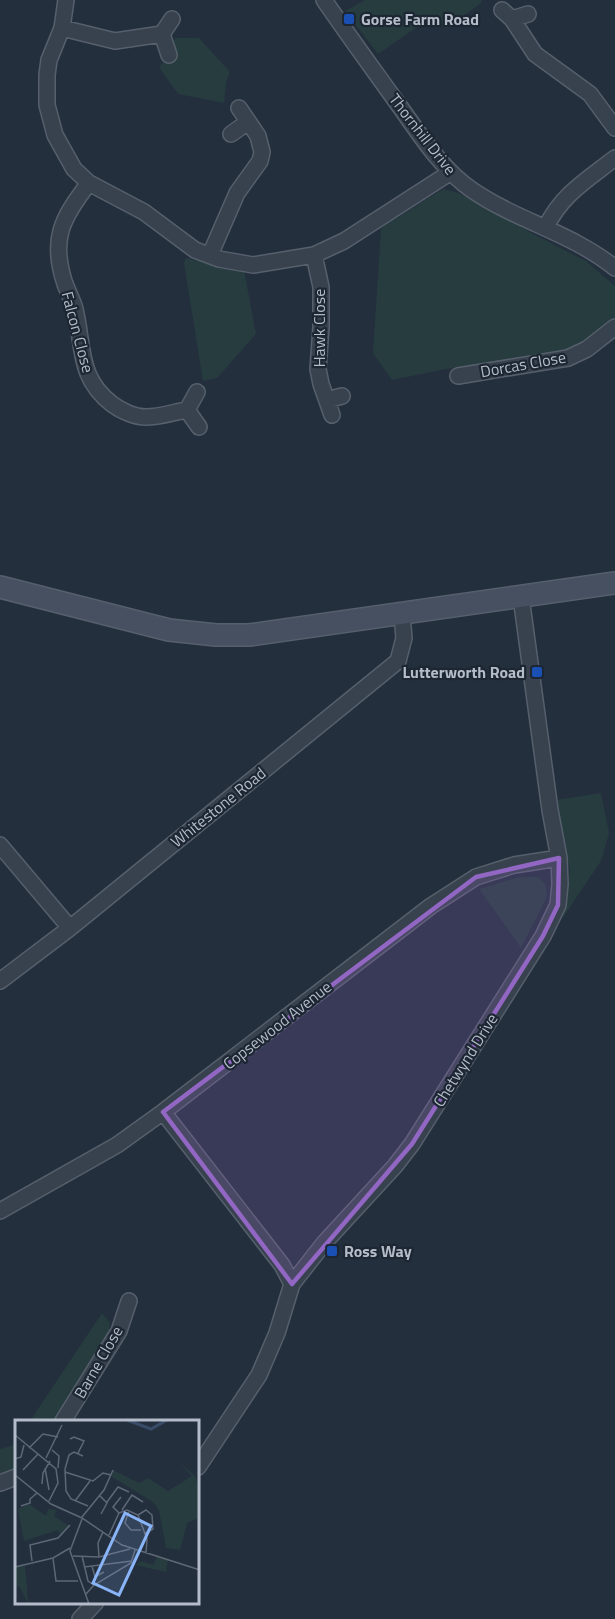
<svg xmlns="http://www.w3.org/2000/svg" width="615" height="1619" font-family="'Titillium Web',sans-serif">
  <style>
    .green { fill: #263c3f }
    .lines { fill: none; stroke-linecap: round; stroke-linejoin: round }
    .minor-casing { stroke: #565f6c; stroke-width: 18 }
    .secondary-casing { stroke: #565f6c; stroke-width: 24 }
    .minor { stroke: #38414e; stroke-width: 15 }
    .secondary { stroke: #465061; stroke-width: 21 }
    .marked { fill: #9266c3; fill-opacity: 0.2; stroke: #9266c3; stroke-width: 4.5; stroke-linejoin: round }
    .transit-dot { fill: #1a4fb4; stroke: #1d2633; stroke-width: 2 }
    .labels { text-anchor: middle; stroke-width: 4.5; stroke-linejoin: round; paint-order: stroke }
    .poi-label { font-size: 16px; font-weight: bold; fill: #b4bcc9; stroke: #1d2633; text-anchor: start }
    .street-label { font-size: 16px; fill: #b4bcc9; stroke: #1d2633 }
    .inset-river { fill: none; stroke: #394c67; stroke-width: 3 }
    .inset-road { fill: none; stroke: #5e6776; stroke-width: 1.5 }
    .view { fill: #8ab4f8; fill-opacity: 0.15; stroke: #8ab4f8; stroke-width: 3 }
    .inset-edge { fill: none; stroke: #b4bcc9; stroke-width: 3 }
  </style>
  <rect width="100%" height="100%" fill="#242f3e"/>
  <path class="green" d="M 365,0 L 482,0 L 481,3 L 446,29 L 433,16 L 378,54 L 345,11 Z
    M 175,38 L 199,38 L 230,72 L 226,82 L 224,103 L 178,94 L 159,67 L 169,55 Z
    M 443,189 L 459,193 L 535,235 L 586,261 L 615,286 L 615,317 L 599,333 L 580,347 L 557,355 L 451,368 L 392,380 L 373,353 L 381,228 Z
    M 186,258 L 223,267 L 244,270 L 256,334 L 217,378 L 203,381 L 184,263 Z
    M 601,793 L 609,833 L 601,861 L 562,919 L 570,871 L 556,800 Z
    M 519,877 L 538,877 L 546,885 L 547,897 L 521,948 L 479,889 Z
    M 102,1313 L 110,1323 L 108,1340 L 55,1421 L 30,1421 Z
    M 16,1441 L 16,1471 L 0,1476 L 0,1449 L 11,1446 Z"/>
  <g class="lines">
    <defs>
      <path id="minor" d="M 66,0 L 62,28 L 49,60 L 47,75 L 47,105 L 55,135 L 74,169 L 89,183 L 144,212 L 195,250 L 219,259 L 253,265 L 314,255 L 344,241 L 451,172
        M 324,0 C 348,35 373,69 398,104 C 419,133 441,169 472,190 C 517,221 572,233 615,268
        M 502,10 L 512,19 L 528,14
        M 512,19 L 535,54 L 590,94 L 615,128
        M 62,28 L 115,41 L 162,34
        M 169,55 L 162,34 L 172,19
        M 231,134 L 248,122
        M 89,183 C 62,218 50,239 65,284 C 68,292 73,301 75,309 C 84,348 78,378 112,404 C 121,411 135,417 146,417 C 160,417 174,412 187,410
        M 546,227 C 562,194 587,180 615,158
        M 210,255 L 237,193 L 260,161 L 262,152 L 258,136 L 239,108
        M 314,255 L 321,287 L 321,327 L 318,369 L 321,384 L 332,415
        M 458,376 L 568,358 L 587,349 L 615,327
        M 197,392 L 187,410 L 199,427
        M 327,400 L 342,396
        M 0,845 L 70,928
        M 0,981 L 70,928 L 398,661 L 404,638 L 402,615
        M 163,1112 L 282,1265 L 292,1284
        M 0,1211 L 117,1145 L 163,1112 L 431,906 L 476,877 L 514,865 L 559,858
        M 63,1421 L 119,1331 L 129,1301
        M 198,1467 L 259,1375 L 277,1333 L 292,1284 L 325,1242 L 395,1166 L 412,1144 L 543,936 L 558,905 L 560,884 L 559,858 L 550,810 L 521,597
        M 0,1483 L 16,1477
        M 80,1619 L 96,1602"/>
      <path id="secondary" d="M 0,587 L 169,630 L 216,635 L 249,635 L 615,583"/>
    </defs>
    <use href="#minor" class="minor-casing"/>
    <use href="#secondary" class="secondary-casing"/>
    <use href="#minor" class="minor"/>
    <use href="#secondary" class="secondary"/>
  </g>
  <path class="marked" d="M 559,858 L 558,905 L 543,936 L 412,1144 L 292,1284 L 163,1112 L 476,877 Z"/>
  <g class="transit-dot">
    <rect x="343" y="13" width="12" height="12" rx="3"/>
    <rect x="531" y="666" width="12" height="12" rx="3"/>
    <rect x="326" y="1245" width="12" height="12" rx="3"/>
  </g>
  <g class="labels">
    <g class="poi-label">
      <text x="361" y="25">Gorse Farm Road</text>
      <text x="525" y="678" text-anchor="end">Lutterworth Road</text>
      <text x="344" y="1257">Ross Way</text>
    </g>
    <g class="street-label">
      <text transform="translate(423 134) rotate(52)" y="6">Thornhill Drive</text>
      <text transform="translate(319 328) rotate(-90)" y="6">Hawk Close</text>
      <text transform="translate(78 332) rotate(75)" y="6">Falcon Close</text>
      <text transform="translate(523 364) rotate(-10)" y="6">Dorcas Close</text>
      <text transform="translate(218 807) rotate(-39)" y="6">Whitestone Road</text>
      <text transform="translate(277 1025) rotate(-38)" y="6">Copsewood Avenue</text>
      <text transform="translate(465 1060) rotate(-58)" y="6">Chetwynd Drive</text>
      <text transform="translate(98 1362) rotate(-60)" y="6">Barne Close</text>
    </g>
  </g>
  <g transform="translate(15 1420)">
    <rect width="184" height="184" fill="#242f3e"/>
    <path d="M 164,42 L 180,56 L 184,68 L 184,98 L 172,103 L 165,130 L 151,128 L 144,90 L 138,82 L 97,57 L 98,50 L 124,63 L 133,58 L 153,71 L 177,56 ZM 14,84 L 31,96 L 33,89 L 42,90 L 39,96 L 54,106 L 46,115 L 43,110 L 9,121 L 3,89 ZM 142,136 L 153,139 L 151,152 L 121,145 L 126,141 L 138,145 ZM 10,146 L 12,168 L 13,184 L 5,167 L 0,166 L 0,147 Z" fill="#263c3f"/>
    <path class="inset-river" d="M 112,0 L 136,9 L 152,0"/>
    <path class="inset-road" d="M 0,15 L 41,49 L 43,63 L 34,81M 55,19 L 59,17 L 69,21 L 63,33M 14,28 L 28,14 L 43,17M 37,30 L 44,36 L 43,48M 68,36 L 59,32 L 54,35 L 50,49 L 51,71 L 56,79 L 73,86M 31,38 L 47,5M 0,39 L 6,37 L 9,25M 30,48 L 34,70M 8,50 L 23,34M 50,52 L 78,61 L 88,53 L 96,55M 0,55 L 36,84 L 67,98 L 107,125 L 185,150M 27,64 L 28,53 L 35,41M 84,75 L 92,83 L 86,94M 60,81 L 75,61M 92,82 L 103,67 L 114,72M 6,86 L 15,83 L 15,79 L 22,73M 107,90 L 117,75 L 128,82M 114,90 L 110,103 L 116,110 L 126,110M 104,93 L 112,90 L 123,95 L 132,119 L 131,133M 104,93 L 98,87 L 106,77M 123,95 L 131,90 L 137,95 L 138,109 L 129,114M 67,97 L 89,70 L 98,50M 67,99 L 55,131 L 74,184M 94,115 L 104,93M 58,136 L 84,137 L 115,129M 67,136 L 73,161 L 79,165M 84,137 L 83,123 L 88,112M 38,138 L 41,161 L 63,161M 17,141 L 15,125 L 43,118 L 55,105M 77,146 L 80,157 L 89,152M 0,147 L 38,138 L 55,128M 69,147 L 117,141M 71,174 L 79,165 L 116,143 L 120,130"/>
    <path class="view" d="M 110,93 L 136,106 L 104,175 L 78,163 Z"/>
    <rect width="184" height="184" class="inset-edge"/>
  </g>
</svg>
